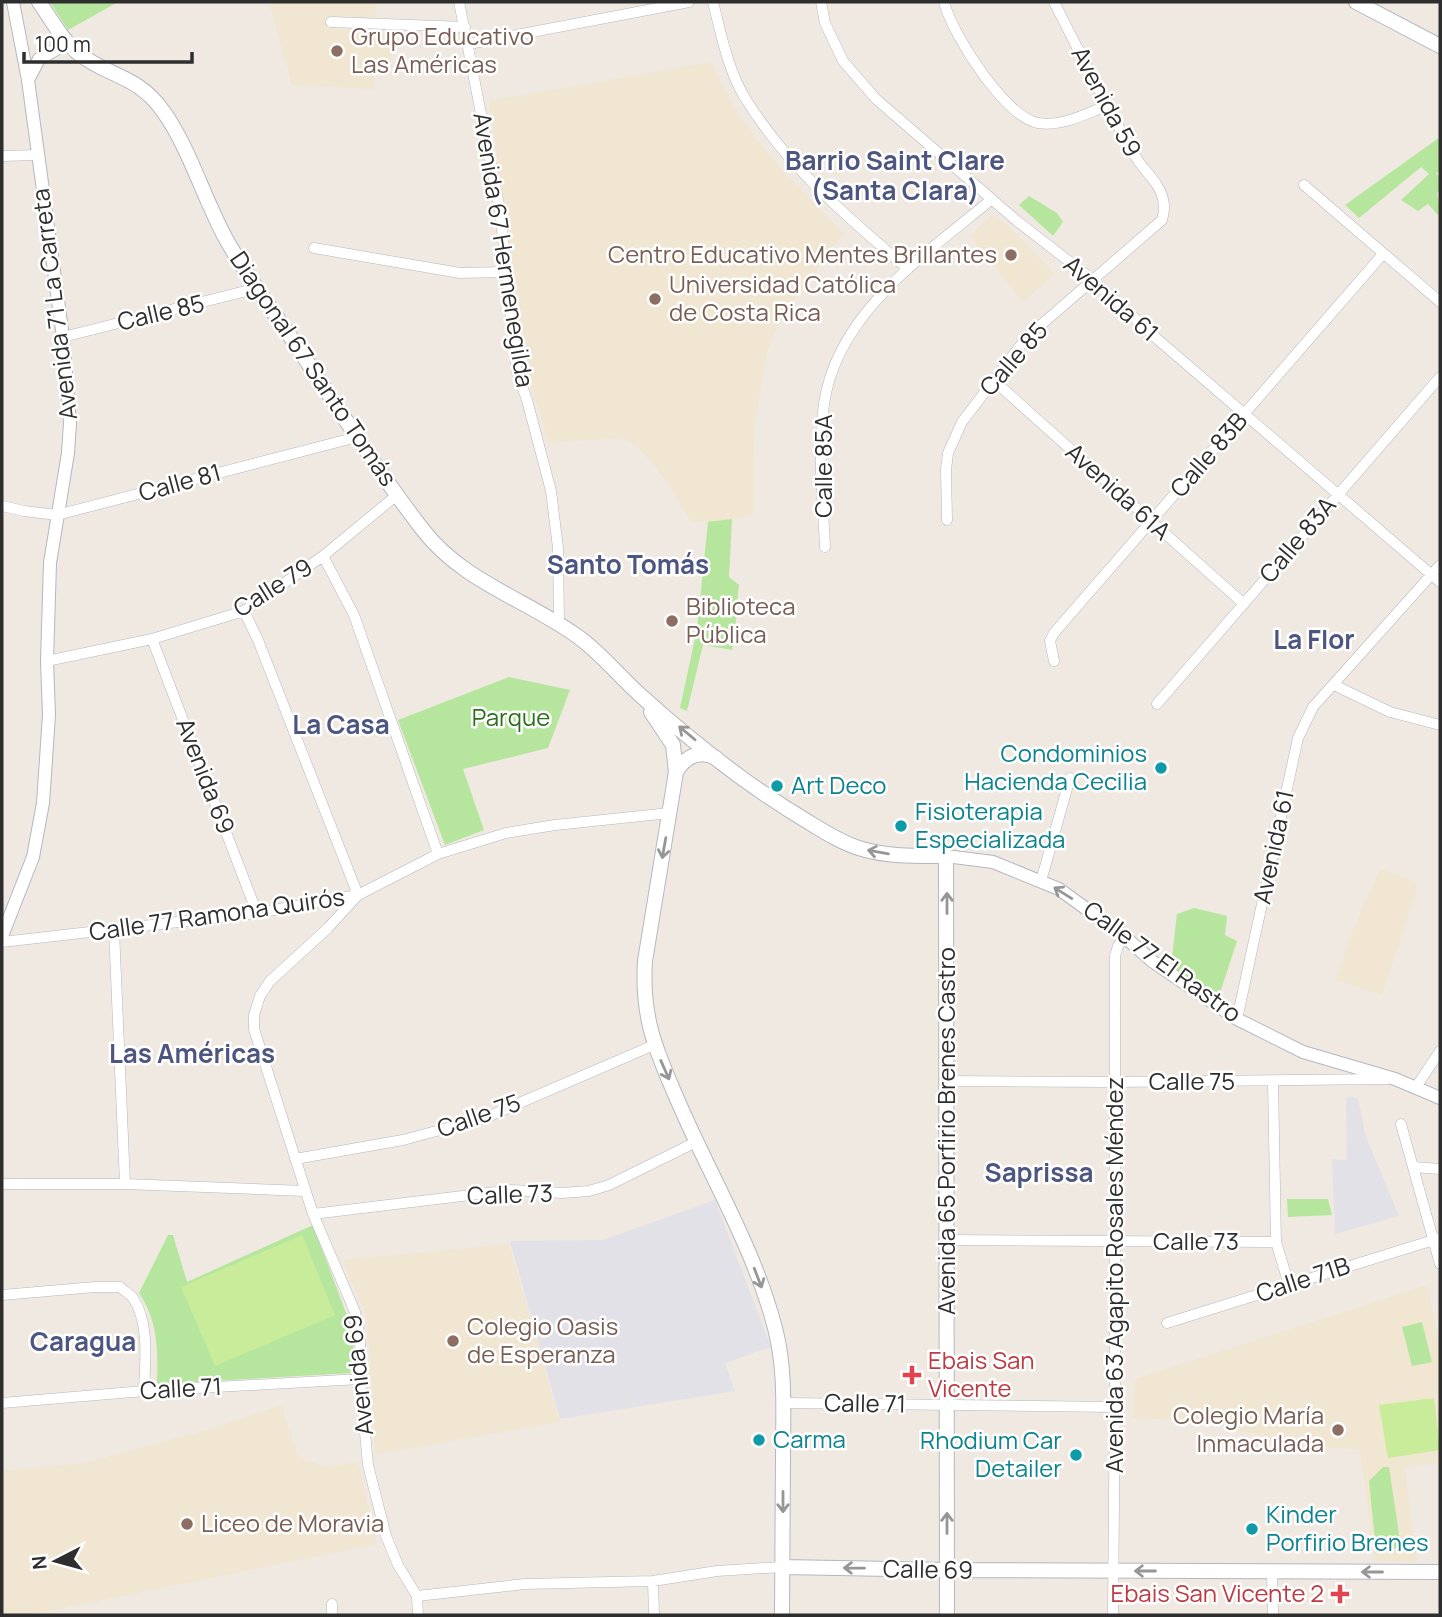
<svg xmlns="http://www.w3.org/2000/svg" width="1442" height="1617" font-family="Manrope,sans-serif">
  <style>
    .industrial { fill: #e3e1e8 }
    .education { fill: #f0e6d1 }
    .green { fill: #b6e59e }
    .pitch { fill: #c9ec9a }
    .lines { fill: none; stroke-linecap: round; stroke-linejoin: round }
    .minor-casing { stroke: #b4b7c1; stroke-width: 11 }
    .tertiary-casing { stroke: #b4b7c1; stroke-width: 14 }
    .secondary-casing { stroke: #b4b7c1; stroke-width: 16 }
    .minor { stroke: #fff; stroke-width: 10 }
    .tertiary { stroke: #fff; stroke-width: 12 }
    .secondary { stroke: #fff; stroke-width: 14 }
    .oneway { stroke: #969696 }
    .education-dot { fill: #8d6e63; stroke: #fff; stroke-width: 2.5 }
    .culture-dot { fill: #0f9aa8; stroke: #fff; stroke-width: 2.5 }
    .health-dot { fill: #e0444e; stroke: #fff; stroke-width: 2.5 }
    .labels { text-anchor: middle; stroke-width: 5; stroke-linejoin: round; paint-order: stroke }
    .education-label { font-size: 24px; fill: #785e54; stroke: #fff; text-anchor: start }
    .street-label { font-size: 24px; fill: #2e2e2e; stroke: #fff }
    .park-label { font-size: 24px; fill: #2c6e1b; stroke: #fff }
    .culture-label { font-size: 24px; fill: #0d838f; stroke: #fff; text-anchor: start }
    .health-label { font-size: 24px; fill: #be3a42; stroke: #fff; text-anchor: start }
    .neighbourhood-label { font-size: 26px; font-weight: bold; fill: #4d5680; stroke: #fff }
  </style>
  <rect width="100%" height="100%" fill="#efe9e1"/>
  <path class="industrial" d="M 1346,1097 L 1358,1098 L 1366,1137 L 1399,1216 L 1335,1234 L 1332,1159 L 1347,1160 Z
    M 715,1200 L 771,1347 L 725,1363 L 735,1391 L 560,1419 L 510,1241 L 603,1240 Z"/>
  <path class="education" d="M 269,2 L 376,2 L 375,19 L 328,17 L 326,28 L 393,32 L 391,70 L 374,70 L 373,89 L 292,85 Z
    M 712,62 L 732,104 L 756,139 L 783,171 L 844,234 L 782,315 L 767,352 L 754,429 L 753,515 L 714,522 L 691,522 L 668,483 L 640,449 L 622,438 L 549,443 L 524,363 L 511,252 L 489,101 Z
    M 992,215 L 1006,224 L 1055,274 L 1023,302 L 970,236 Z
    M 1380,869 L 1414,881 L 1417,889 L 1382,995 L 1336,980 L 1352,932 Z
    M 509,1244 L 560,1422 L 375,1454 L 367,1317 L 343,1260 Z
    M 1427,1285 L 1440,1346 L 1440,1463 L 1405,1467 L 1417,1562 L 1375,1560 L 1360,1450 L 1311,1446 L 1272,1439 L 1201,1421 L 1133,1418 L 1135,1379 Z
    M 282,1405 L 298,1457 L 325,1467 L 358,1462 L 377,1544 L 29,1615 L 2,1615 L 2,1471 L 84,1463 L 210,1429 Z"/>
  <path class="green" d="M 50,2 L 118,2 L 68,30 Z
    M 1440,137 L 1440,170 L 1436,174 L 1440,177 L 1440,190 L 1437,193 L 1440,212 L 1438,215 L 1428,204 L 1418,211 L 1401,200 L 1429,174 L 1421,167 L 1359,218 L 1345,205 Z
    M 1029,196 L 1057,213 L 1063,222 L 1053,236 L 1019,205 Z
    M 732,519 L 729,577 L 739,585 C 736,607 737,628 732,650 L 703,645 L 687,711 L 680,708 L 697,629 L 708,522 Z
    M 509,677 L 570,690 L 548,748 L 463,769 L 484,830 L 445,845 L 398,720 Z
    M 1194,908 L 1227,916 L 1225,935 L 1237,941 L 1218,999 L 1171,966 L 1177,914 Z
    M 1287,1199 L 1328,1199 L 1332,1215 L 1288,1217 Z
    M 313,1225 L 352,1329 L 354,1353 L 352,1373 L 157,1384 C 158,1350 158,1321 139,1293 L 168,1235 L 173,1235 L 187,1282 Z
    M 1422,1322 L 1432,1362 L 1412,1366 L 1402,1327 Z
    M 1383,1467 L 1389,1467 L 1401,1548 L 1376,1549 L 1369,1481 Z"/>
  <path class="pitch" d="M 302,1235 L 335,1315 L 215,1366 L 181,1287 Z
    M 1434,1398 L 1440,1450 L 1388,1458 L 1379,1405 Z"/>
  <g class="lines">
    <defs>
      <path id="minor" d="M 459,2 L 500,210 L 517,372 L 527,400 L 551,491 L 558,548 L 559,623
        M 713,2 C 721,34 728,70 745,98 C 787,166 848,218 908,269
        M 821,2 L 825,23 L 843,61 L 876,99 L 1017,221 L 1093,280 L 1156,338 L 1440,582
        M 944,2 C 952,34 1005,117 1038,123 C 1062,127 1085,114 1106,106
        M 331,22 L 465,27
        M 469,44 L 689,2
        M 2,156 L 38,155
        M 1304,185 L 1440,302
        M 314,248 L 460,273 L 505,272
        M 63,337 L 258,288
        M 993,380 L 1244,604
        M 2,506 L 24,511 L 57,515 L 357,437
        M 947,520 L 946,470 L 948,453 L 962,422 L 1027,337 L 1162,220 C 1164,213 1165,206 1163,199 C 1159,181 1142,170 1134,154 C 1105,104 1080,53 1054,2
        M 825,547 C 823,500 817,451 824,404 C 837,312 926,254 992,199
        M 323,556 L 354,615 L 438,854
        M 244,611 L 258,640 L 358,895 L 328,928 L 270,981 L 260,996 L 254,1015 L 254,1029 L 313,1214 L 355,1312 L 360,1339 L 360,1379 L 368,1465 L 386,1536 L 398,1565 L 417,1596 L 418,1615
        M 152,639 L 257,913
        M 47,661 L 152,639 L 244,611 L 323,556 L 397,495
        M 1054,661 L 1050,641 L 1054,633 L 1383,254
        M 1334,685 L 1390,712 L 1440,725
        M 1157,704 L 1440,377
        M 1041,881 L 1070,778
        M 114,930 L 125,1184
        M 2,942 L 257,913 L 358,895 L 438,854 L 506,833 L 555,825 L 670,813
        M 1237,1019 L 1298,738 L 1313,707 L 1440,565
        M 948,1081 L 1116,1082 L 1387,1079
        M 1273,1081 L 1276,1242 L 1289,1285
        M 1416,1087 L 1440,1051
        M 1401,1124 L 1440,1264
        M 295,1159 L 403,1140 L 485,1118 L 654,1045
        M 1414,1167 L 1440,1169
        M 2,1184 L 125,1184 L 305,1191
        M 313,1214 L 512,1190 L 562,1193 L 589,1191 L 609,1185 L 696,1142
        M 948,1240 L 1276,1242
        M 2,1295 L 95,1287 L 120,1287 C 124,1291 130,1294 133,1298 C 150,1323 145,1363 144,1391
        M 1167,1323 L 1440,1238
        M 2,1403 L 144,1391 L 360,1379
        M 784,1403 L 1115,1407
        M 1272,1572 L 1273,1615
        M 653,1581 L 654,1615
        M 417,1596 L 525,1584 L 653,1581 L 717,1571 L 782,1567
        M 332,1615 L 332,1604
        M 1113,1615 L 1115,1386 L 1115,956 L 1118,946 L 1125,937"/>
      <path id="tertiary" d="M 28,80 L 39,59 L 67,43
        M 946,856 L 993,862 L 1059,889 L 1125,937 L 1152,961 L 1237,1019 L 1303,1052 L 1395,1079 L 1440,1098
        M 2,936 L 33,857 L 43,803 L 49,715 L 47,661 L 50,563 L 68,453 L 70,423 L 63,337 L 28,80 L 13,2"/>
      <path id="secondary" d="M 39,2 C 51,19 62,40 78,53 C 108,77 138,75 163,111 C 189,147 204,199 226,239 C 247,277 274,312 298,348 C 339,409 378,472 423,530 C 462,581 527,600 577,636 C 600,652 618,675 639,694 C 692,742 749,787 810,823 C 826,833 844,844 862,849 C 889,857 918,856 946,856 L 947,1615
        M 1356,2 L 1440,46
        M 651,712 L 673,745 L 676,772 L 645,961 C 641,1021 658,1055 681,1108 C 713,1181 755,1251 775,1328 C 786,1370 783,1413 783,1456 C 783,1509 782,1562 782,1615
        M 676,772 C 685,757 699,749 716,758
        M 782,1567 L 947,1570 L 1440,1572"/>
    </defs>
    <use href="#minor" class="minor-casing"/>
    <use href="#tertiary" class="tertiary-casing"/>
    <use href="#secondary" class="secondary-casing"/>
    <use href="#minor" class="minor"/>
    <use href="#tertiary" class="tertiary"/>
    <use href="#secondary" class="secondary"/>
  </g>
  <defs><path id="oneway-shaft" d="M-6 0H5M1.5-3L5.5 0L1.5 3" fill="none" stroke-width="1.6" stroke-linecap="round" stroke-linejoin="round" transform="scale(1.75)"/></defs>
  <g class="oneway">
    <use href="#oneway-shaft" transform="translate(687 733) rotate(-140)"/>
    <use href="#oneway-shaft" transform="translate(664 848) rotate(100)"/>
    <use href="#oneway-shaft" transform="translate(878 852) rotate(-170)"/>
    <use href="#oneway-shaft" transform="translate(1063 893) rotate(-148)"/>
    <use href="#oneway-shaft" transform="translate(947 903) rotate(-90)"/>
    <use href="#oneway-shaft" transform="translate(665 1070) rotate(66)"/>
    <use href="#oneway-shaft" transform="translate(758 1278) rotate(69)"/>
    <use href="#oneway-shaft" transform="translate(783 1502) rotate(90)"/>
    <use href="#oneway-shaft" transform="translate(947 1523) rotate(-90)"/>
    <use href="#oneway-shaft" transform="translate(854 1568) rotate(-179)"/>
    <use href="#oneway-shaft" transform="translate(1145 1571) rotate(-180)"/>
    <use href="#oneway-shaft" transform="translate(1372 1572) rotate(-180)"/>
  </g>
  <g class="education-dot">
    <circle cx="337" cy="51" r="7"/>
    <circle cx="1011" cy="255" r="7"/>
    <circle cx="655" cy="299" r="7"/>
    <circle cx="672" cy="621" r="7"/>
    <circle cx="453" cy="1341" r="7"/>
    <circle cx="1338" cy="1430" r="7"/>
    <circle cx="187" cy="1524" r="7"/>
  </g>
  <g class="culture-dot">
    <circle cx="1161" cy="768" r="7"/>
    <circle cx="777" cy="786" r="7"/>
    <circle cx="901" cy="826" r="7"/>
    <circle cx="759" cy="1440" r="7"/>
    <circle cx="1076" cy="1455" r="7"/>
    <circle cx="1252" cy="1529" r="7"/>
  </g>
  <g class="health-dot">
    <path d="M908.5 1364.5h7v7h7v7h-7v7h-7v-7h-7v-7h7z"/>
    <path d="M1336.5 1583.5h7v7h7v7h-7v7h-7v-7h-7v-7h7z"/>
  </g>
  <g class="labels">
    <g class="education-label">
      <text x="351" y="45">Grupo Educativo<tspan x="351" dy="28">Las Américas</tspan></text>
      <text x="997" y="263" text-anchor="end">Centro Educativo Mentes Brillantes</text>
      <text x="669" y="293">Universidad Católica<tspan x="669" dy="28">de Costa Rica</tspan></text>
      <text x="686" y="615">Biblioteca<tspan x="686" dy="28">Pública</tspan></text>
      <text x="467" y="1335">Colegio Oasis<tspan x="467" dy="28">de Esperanza</tspan></text>
      <text x="1324" y="1424" text-anchor="end">Colegio María<tspan x="1324" dy="28">Inmaculada</tspan></text>
      <text x="201" y="1532">Liceo de Moravia</text>
    </g>
    <g class="street-label">
      <text transform="translate(1106 102) rotate(62)" y="8">Avenida 59</text>
      <text transform="translate(503 250) rotate(81)" y="8">Avenida 67 Hermenegilda</text>
      <text transform="translate(1111 299) rotate(41)" y="8">Avenida 61</text>
      <text transform="translate(55 304) rotate(-97)" y="8">Avenida 71 La Carreta</text>
      <text transform="translate(161 313) rotate(-13)" y="8">Calle 85</text>
      <text transform="translate(1014 359) rotate(-49)" y="8">Calle 85</text>
      <text transform="translate(313 369) rotate(56)" y="8">Diagonal 67 Santo Tomás</text>
      <text transform="translate(1209 455) rotate(-49)" y="8">Calle 83B</text>
      <text transform="translate(824 466) rotate(-90)" y="8">Calle 85A</text>
      <text transform="translate(180 483) rotate(-15)" y="8">Calle 81</text>
      <text transform="translate(1118 492) rotate(42)" y="8">Avenida 61A</text>
      <text transform="translate(1298 540) rotate(-50)" y="8">Calle 83A</text>
      <text transform="translate(273 588) rotate(-32)" y="8">Calle 79</text>
      <text transform="translate(205 776) rotate(69)" y="8">Avenida 69</text>
      <text transform="translate(1274 847) rotate(-78)" y="8">Avenida 61</text>
      <text transform="translate(217 915) rotate(-8)" y="8">Calle 77 Ramona Quirós</text>
      <text transform="translate(1162 962) rotate(36)" y="8">Calle 77 El Rastro</text>
      <text x="1192" y="1090">Calle 75</text>
      <text transform="translate(479 1116) rotate(-19)" y="8">Calle 75</text>
      <text transform="translate(947 1131) rotate(-90)" y="8">Avenida 65 Porfirio Brenes Castro</text>
      <text transform="translate(510 1195) rotate(-2)" y="8">Calle 73</text>
      <text x="1196" y="1250">Calle 73</text>
      <text transform="translate(1115 1275) rotate(-90)" y="8">Avenida 63 Agapito Rosales Méndez</text>
      <text transform="translate(1303 1280) rotate(-18)" y="8">Calle 71B</text>
      <text transform="translate(359 1375) rotate(-96)" y="8">Avenida 69</text>
      <text transform="translate(181 1389) rotate(-3)" y="8">Calle 71</text>
      <text transform="translate(865 1404) rotate(1)" y="8">Calle 71</text>
      <text transform="translate(928 1570) rotate(1)" y="8">Calle 69</text>
    </g>
    <g class="park-label">
      <text x="511" y="726">Parque</text>
    </g>
    <g class="culture-label">
      <text x="1147" y="762" text-anchor="end">Condominios<tspan x="1147" dy="28">Hacienda Cecilia</tspan></text>
      <text x="791" y="794">Art Deco</text>
      <text x="915" y="820">Fisioterapia<tspan x="915" dy="28">Especializada</tspan></text>
      <text x="773" y="1448">Carma</text>
      <text x="1062" y="1449" text-anchor="end">Rhodium Car<tspan x="1062" dy="28">Detailer</tspan></text>
      <text x="1266" y="1523">Kinder<tspan x="1266" dy="28">Porfirio Brenes</tspan></text>
    </g>
    <g class="health-label">
      <text x="928" y="1369">Ebais San<tspan x="928" dy="28">Vicente</tspan></text>
      <text x="1324" y="1602" text-anchor="end">Ebais San Vicente 2</text>
    </g>
    <g class="neighbourhood-label">
      <text x="895" y="170">Barrio Saint Clare<tspan x="895" dy="30">(Santa Clara)</tspan></text>
      <text x="628" y="574">Santo Tomás</text>
      <text x="1314" y="649">La Flor</text>
      <text x="341" y="734">La Casa</text>
      <text x="192" y="1063">Las Américas</text>
      <text x="1039" y="1182">Saprissa</text>
      <text x="83" y="1351">Caragua</text>
    </g>
  </g>
  <rect width="1442" height="1617" fill="none" stroke="#2e2e2e" stroke-width="7"/>
  <g transform="translate(56 1561) rotate(264)" stroke="#ffffff" stroke-width="5" paint-order="stroke">
  <path d="M0-5L12 26L0 18L-12 26Z" fill="#2e2e2e"/>
  <text y="-10" font-size="19" font-weight="bold" text-anchor="middle" fill="#2e2e2e">N</text>
  </g>
  <path d="M24 52v10h168v-10" fill="none" stroke="#2e2e2e" stroke-width="3.5"/>
  <text x="35" y="52" font-size="21" fill="#2e2e2e" stroke="#ffffff" stroke-width="5" paint-order="stroke">100 m</text>
</svg>
